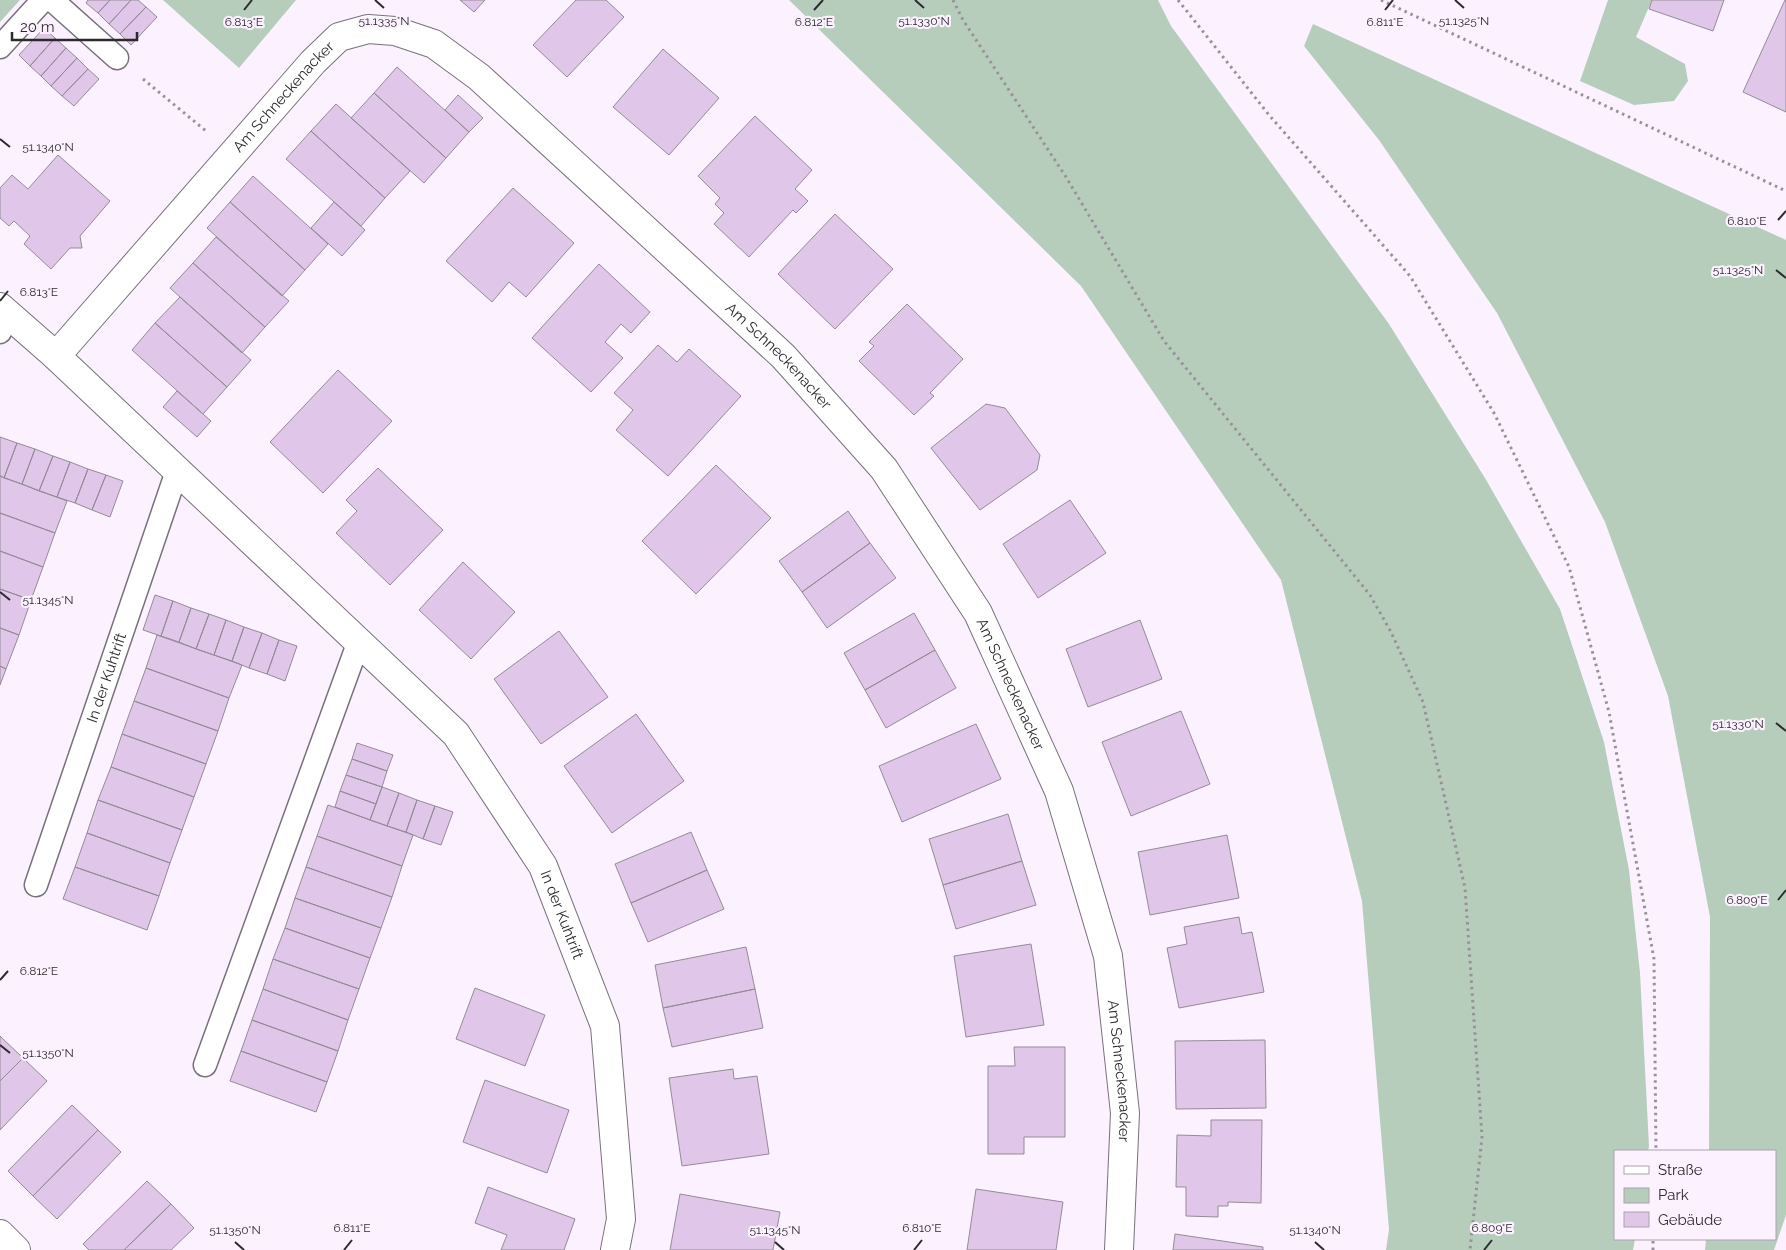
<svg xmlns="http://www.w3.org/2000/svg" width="1786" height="1250" font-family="Raleway,sans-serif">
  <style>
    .green { fill: #b6cdbc }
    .building { fill: #e0c6e8; stroke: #948b97 }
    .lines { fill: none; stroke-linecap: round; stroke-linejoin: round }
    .service-casing { stroke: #79707b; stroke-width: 25 }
    .minor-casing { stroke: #79707b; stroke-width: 30 }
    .path { stroke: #98919a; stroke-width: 3; stroke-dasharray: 2.5 4; stroke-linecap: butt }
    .service { stroke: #fff; stroke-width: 22 }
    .minor { stroke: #fff; stroke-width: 28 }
    .ticks { fill: none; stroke: #2d2a2e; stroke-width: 2 }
    .labels { text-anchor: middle; stroke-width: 4.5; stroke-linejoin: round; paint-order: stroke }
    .street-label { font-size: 15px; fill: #2d2a2e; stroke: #fcf2ff }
    .ticks-label { font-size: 12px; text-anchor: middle; fill: #2d2a2e; stroke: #fcf2ff; stroke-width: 4.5; stroke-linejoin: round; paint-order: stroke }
  </style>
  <rect width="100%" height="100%" fill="#fcf2ff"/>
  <path class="green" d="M 0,0 L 20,0 L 0,22 Z
    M 163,0 L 296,0 L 239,68 Z
    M 789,0 L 1158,0 L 1171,26 L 1389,324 L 1485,478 L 1560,609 L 1604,742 L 1629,870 L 1640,973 L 1649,1146 L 1648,1151 L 1615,1151 L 1615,1239 L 1635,1239 L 1633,1250 L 1386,1250 L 1389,1230 L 1362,901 L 1281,580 L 1081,286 Z
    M 1608,0 L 1652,0 L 1636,37 L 1685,64 L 1688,81 L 1674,101 L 1634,105 L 1580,81 Z
    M 1313,24 L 1786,240 L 1786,1215 L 1774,1250 L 1705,1250 L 1706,1239 L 1775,1239 L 1775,1151 L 1709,1151 L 1710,917 L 1668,696 L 1605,522 L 1497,313 L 1379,140 L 1304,46 Z"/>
  <path class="building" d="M 88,0 L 110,0 L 98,13 L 86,3 Z
    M 110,0 L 131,0 L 109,24 L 98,13 Z
    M 131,0 L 138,0 L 146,7 L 120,34 L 109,24 Z
    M 460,0 L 485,0 L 474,12 Z
    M 576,0 L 606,0 L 624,17 L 567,77 L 533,45 Z
    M 1652,0 L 1724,0 L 1713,31 L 1649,9 Z
    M 1785,0 L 1786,0 L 1786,112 L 1743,92 Z
    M 146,7 L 157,17 L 131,45 L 120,34 Z
    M 44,28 L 55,38 L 30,66 L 19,55 Z
    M 55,38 L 66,48 L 41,76 L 30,66 Z
    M 66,48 L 77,58 L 51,86 L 41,76 Z
    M 663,49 L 719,98 L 669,155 L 613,107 Z
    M 77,58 L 88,69 L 62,96 L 51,86 Z
    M 397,67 L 469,132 L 446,158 L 374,93 Z
    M 88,69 L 99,79 L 74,106 L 62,96 Z
    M 374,93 L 446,158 L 424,183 L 351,118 Z
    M 458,95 L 483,118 L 469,132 L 445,110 Z
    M 336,104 L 410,171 L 385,198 L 311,131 Z
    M 755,116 L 812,170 L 795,189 L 808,201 L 796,213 L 793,210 L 749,257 L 714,224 L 724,213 L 715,204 L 720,198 L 698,176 Z
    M 311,131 L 385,198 L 361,226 L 286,159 Z
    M 58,155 L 110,201 L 80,236 L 82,248 L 70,248 L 51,269 L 24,244 L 30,236 L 14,221 L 9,226 L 0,218 L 0,188 L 12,175 L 28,189 Z
    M 253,176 L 328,244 L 305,270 L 230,202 Z
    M 513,188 L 574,243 L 526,297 L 509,282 L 492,302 L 446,261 Z
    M 230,202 L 305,270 L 282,296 L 207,228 Z
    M 334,202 L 365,230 L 342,256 L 311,228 Z
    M 835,214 L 893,269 L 835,329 L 778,274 Z
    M 216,237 L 289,301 L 265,327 L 193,263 Z
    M 193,263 L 265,327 L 242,353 L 170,288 Z
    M 599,264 L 650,312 L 631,333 L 621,324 L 605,342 L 623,358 L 591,392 L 532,338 Z
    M 180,297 L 251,360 L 227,387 L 155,323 Z
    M 907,304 L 963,359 L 930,393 L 934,396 L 914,415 L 859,361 L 874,346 L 869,342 Z
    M 155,323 L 227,387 L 203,414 L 132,350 Z
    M 658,345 L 677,362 L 689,349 L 741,396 L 668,476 L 616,430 L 633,410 L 614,393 Z
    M 338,370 L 392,421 L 323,493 L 270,442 Z
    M 177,391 L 211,421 L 197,437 L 163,407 Z
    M 986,404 L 1005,408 L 1040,455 L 1037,470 L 980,510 L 931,448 Z
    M 0,437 L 17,443 L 4,478 L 0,476 Z
    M 17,443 L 35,449 L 22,484 L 4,478 Z
    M 35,449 L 53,456 L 39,491 L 22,484 Z
    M 53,456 L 70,462 L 57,497 L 39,491 Z
    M 70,462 L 88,469 L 75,503 L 57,497 Z
    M 716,465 L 771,518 L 696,594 L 642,541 Z
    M 378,468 L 443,530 L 390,585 L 336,533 L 357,511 L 346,500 Z
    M 88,469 L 106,475 L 92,510 L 75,503 Z
    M 106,475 L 123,481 L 110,517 L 92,510 Z
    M 0,476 L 67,501 L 55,533 L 0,513 Z
    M 1070,500 L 1106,553 L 1038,598 L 1003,544 Z
    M 848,511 L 870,543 L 802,592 L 779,561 Z
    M 0,513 L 55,533 L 43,567 L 0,551 Z
    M 870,543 L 896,578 L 827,628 L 802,592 Z
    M 0,551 L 43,567 L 31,600 L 0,589 Z
    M 463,562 L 515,612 L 471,659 L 419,610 Z
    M 0,589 L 31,600 L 19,635 L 0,628 Z
    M 155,595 L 173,601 L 161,636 L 143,630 Z
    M 173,601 L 191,608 L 179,642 L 161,636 Z
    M 191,608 L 209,614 L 196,649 L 179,642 Z
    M 914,613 L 935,650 L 865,690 L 844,653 Z
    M 209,614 L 226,620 L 214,655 L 196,649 Z
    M 226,620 L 244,627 L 232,661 L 214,655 Z
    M 1140,620 L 1162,679 L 1088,707 L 1066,649 Z
    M 244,627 L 262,633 L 249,668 L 232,661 Z
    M 0,628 L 19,635 L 6,669 L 0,666 Z
    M 559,631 L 608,697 L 541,744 L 494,679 Z
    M 262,633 L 279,640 L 267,674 L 249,668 Z
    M 157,635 L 242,665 L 229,698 L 146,668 Z
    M 279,640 L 297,646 L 285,681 L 267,674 Z
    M 935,650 L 956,688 L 886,728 L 865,690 Z
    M 0,666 L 6,669 L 0,685 Z
    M 146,668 L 229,698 L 218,731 L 134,701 Z
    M 134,701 L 218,731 L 206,764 L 122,734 Z
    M 1181,711 L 1210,784 L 1131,816 L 1102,742 Z
    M 636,714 L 684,781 L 612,833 L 564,766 Z
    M 976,724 L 1001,779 L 902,822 L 879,766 Z
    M 122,734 L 206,764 L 194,797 L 111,767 Z
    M 357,743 L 393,755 L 387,771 L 352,759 Z
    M 352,759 L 387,771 L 382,787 L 346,775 Z
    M 111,767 L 194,797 L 182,830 L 98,800 Z
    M 346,775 L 382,787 L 376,804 L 340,791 Z
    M 382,787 L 399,793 L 387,826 L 370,820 Z
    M 340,791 L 376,804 L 370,820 L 335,807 Z
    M 399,793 L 417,800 L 406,832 L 387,826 Z
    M 98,800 L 182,830 L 170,863 L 87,833 Z
    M 417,800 L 435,806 L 423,839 L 406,832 Z
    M 328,805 L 413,835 L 402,866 L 317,836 Z
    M 435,806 L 453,812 L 441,845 L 423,839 Z
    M 1008,814 L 1022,861 L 943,885 L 929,839 Z
    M 691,832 L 707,870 L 631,903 L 615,864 Z
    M 87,833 L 170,863 L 159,896 L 75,867 Z
    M 1227,835 L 1239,898 L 1150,915 L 1138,852 Z
    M 317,836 L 402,866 L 392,897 L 306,867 Z
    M 1022,861 L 1036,905 L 956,929 L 943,885 Z
    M 75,867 L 159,896 L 147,930 L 63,899 Z
    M 306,867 L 392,897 L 381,928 L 295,898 Z
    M 707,870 L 724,909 L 648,942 L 631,903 Z
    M 295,898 L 381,928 L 370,958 L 285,928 Z
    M 1239,917 L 1242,934 L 1252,932 L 1264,992 L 1179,1008 L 1167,948 L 1187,944 L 1184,927 Z
    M 285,928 L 370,958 L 359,989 L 273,959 Z
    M 1031,944 L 1044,1025 L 966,1037 L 954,956 Z
    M 746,947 L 755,989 L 663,1008 L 655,965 Z
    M 273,959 L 359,989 L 348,1020 L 263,989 Z
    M 475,988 L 545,1015 L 525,1066 L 456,1039 Z
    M 263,989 L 348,1020 L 338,1051 L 252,1020 Z
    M 755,989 L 763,1028 L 672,1047 L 663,1008 Z
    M 252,1020 L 338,1051 L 327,1082 L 241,1051 Z
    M 0,1036 L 23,1058 L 0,1081 Z
    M 1265,1040 L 1266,1108 L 1176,1109 L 1175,1041 Z
    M 1014,1047 L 1065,1047 L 1065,1137 L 1024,1137 L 1024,1154 L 988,1154 L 988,1066 L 1015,1066 Z
    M 241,1051 L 327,1082 L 316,1112 L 230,1081 Z
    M 23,1058 L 47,1081 L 0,1130 L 0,1081 Z
    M 733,1069 L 734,1079 L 757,1076 L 769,1154 L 682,1166 L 669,1078 Z
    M 485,1080 L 569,1110 L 547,1173 L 463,1142 Z
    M 72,1105 L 98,1130 L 33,1196 L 8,1171 Z
    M 1211,1120 L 1262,1120 L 1261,1203 L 1228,1202 L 1228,1206 L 1218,1206 L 1218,1217 L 1186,1216 L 1186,1187 L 1176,1187 L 1177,1135 L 1211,1136 Z
    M 98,1130 L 121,1152 L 57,1219 L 33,1196 Z
    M 147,1181 L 171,1204 L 124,1250 L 89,1250 L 83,1244 Z
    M 488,1187 L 575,1219 L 564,1250 L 501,1250 L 507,1235 L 475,1223 Z
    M 976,1189 L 1063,1202 L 1056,1250 L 967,1250 Z
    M 680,1194 L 780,1212 L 773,1250 L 670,1250 Z
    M 171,1204 L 194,1228 L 171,1250 L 124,1250 Z
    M 1175,1234 L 1263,1247 L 1263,1250 L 1173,1250 Z"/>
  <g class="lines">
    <defs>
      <g id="service">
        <path d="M 52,0 L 117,58"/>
        <path d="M 0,47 L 43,0"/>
        <path d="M 0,332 L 7,313"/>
        <path id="s1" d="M 36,885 L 177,471"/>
        <path d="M 205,1065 L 359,641"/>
      </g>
      <g id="minor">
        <path id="s2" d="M 0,307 L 56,356 L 456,734 L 543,866 L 605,1026 L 621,1219 L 615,1250"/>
        <path id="s3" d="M 56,356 L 313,62 L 339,37 L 368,29 L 395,31 L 434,44 L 479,77 L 783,356 L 884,469 L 978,613 L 1059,791 L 1108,956 L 1125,1113 L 1119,1250"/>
        <path d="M 0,1234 L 16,1250"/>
      </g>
    </defs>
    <use href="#service" class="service-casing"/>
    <use href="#minor" class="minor-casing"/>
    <path class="path" d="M 953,0 L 963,20 L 1066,177 L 1164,341 L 1370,595 L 1391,632 L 1423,702 L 1465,888 L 1482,1137 L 1470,1250
      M 1178,0 L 1269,115 L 1410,276 L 1494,413 L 1569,567 L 1609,712 L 1654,959 L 1656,1151
      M 1381,0 L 1786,191
      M 143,79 L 206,131
      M 1653,1250 L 1653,1239"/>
    <use href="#service" class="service"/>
    <use href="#minor" class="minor"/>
  </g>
  <path class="ticks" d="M 375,0 L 384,8M 915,0 L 924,8M 1455,0 L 1464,8M 244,10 L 252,0M 814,10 L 823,0M 1385,10 L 1393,0M 0,139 L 10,147M 1778,220 L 1786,211M 1776,270 L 1786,278M 0,301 L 8,291M 0,592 L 10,600M 1776,723 L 1786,731M 1778,900 L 1786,890M 0,980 L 8,971M 0,1045 L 10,1053M 235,1242 L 244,1250M 775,1242 L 784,1250M 1315,1242 L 1324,1250M 344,1250 L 352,1240M 914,1250 L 922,1240M 1484,1250 L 1492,1240"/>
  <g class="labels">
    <g class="street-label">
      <text dy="5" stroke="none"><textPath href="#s3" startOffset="345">Am Schneckenacker</textPath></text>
      <text dy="5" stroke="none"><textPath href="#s3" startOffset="990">Am Schneckenacker</textPath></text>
      <text dy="5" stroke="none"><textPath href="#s1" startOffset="219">In der Kuhtrift</textPath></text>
      <text dy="5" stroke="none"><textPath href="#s3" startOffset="1395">Am Schneckenacker</textPath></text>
      <text dy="5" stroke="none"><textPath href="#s2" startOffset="835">In der Kuhtrift</textPath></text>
      <text dy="5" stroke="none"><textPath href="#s3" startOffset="1800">Am Schneckenacker</textPath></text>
    </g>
  </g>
  <g class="ticks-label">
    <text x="1464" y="25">51.1325°N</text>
    <text x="384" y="25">51.1335°N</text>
    <text x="924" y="25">51.1330°N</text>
    <text x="244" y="26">6.813°E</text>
    <text x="814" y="26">6.812°E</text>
    <text x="1385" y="26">6.811°E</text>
    <text x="48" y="151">51.1340°N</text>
    <text x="1747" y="225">6.810°E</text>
    <text x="1738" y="274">51.1325°N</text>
    <text x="39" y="296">6.813°E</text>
    <text x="48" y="604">51.1345°N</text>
    <text x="1738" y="728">51.1330°N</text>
    <text x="1747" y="904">6.809°E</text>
    <text x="39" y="975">6.812°E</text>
    <text x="48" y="1057">51.1350°N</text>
    <text x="352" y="1232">6.811°E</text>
    <text x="922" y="1232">6.810°E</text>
    <text x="1492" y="1232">6.809°E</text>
    <text x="235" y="1234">51.1350°N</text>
    <text x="775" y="1234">51.1345°N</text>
    <text x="1315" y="1234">51.1340°N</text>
  </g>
  <rect x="1614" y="1150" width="162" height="90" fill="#fcf2ff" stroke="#a9a2ab"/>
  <rect x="1624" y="1166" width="25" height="8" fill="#ffffff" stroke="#a9a2ab"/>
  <text x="1658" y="1175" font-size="15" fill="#2d2a2e">Straße</text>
  <rect x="1624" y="1188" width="25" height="15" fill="#b6cdbc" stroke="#a9a2ab"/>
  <text x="1658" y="1200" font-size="15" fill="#2d2a2e">Park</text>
  <rect x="1624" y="1212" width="25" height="15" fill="#e0c6e8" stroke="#a9a2ab"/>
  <text x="1658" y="1225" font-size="15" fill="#2d2a2e">Gebäude</text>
  <path d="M12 32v8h125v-8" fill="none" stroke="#2d2a2e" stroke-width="2.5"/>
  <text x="20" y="32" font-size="15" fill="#2d2a2e" stroke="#fcf2ff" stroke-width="4" paint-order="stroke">20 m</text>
</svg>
